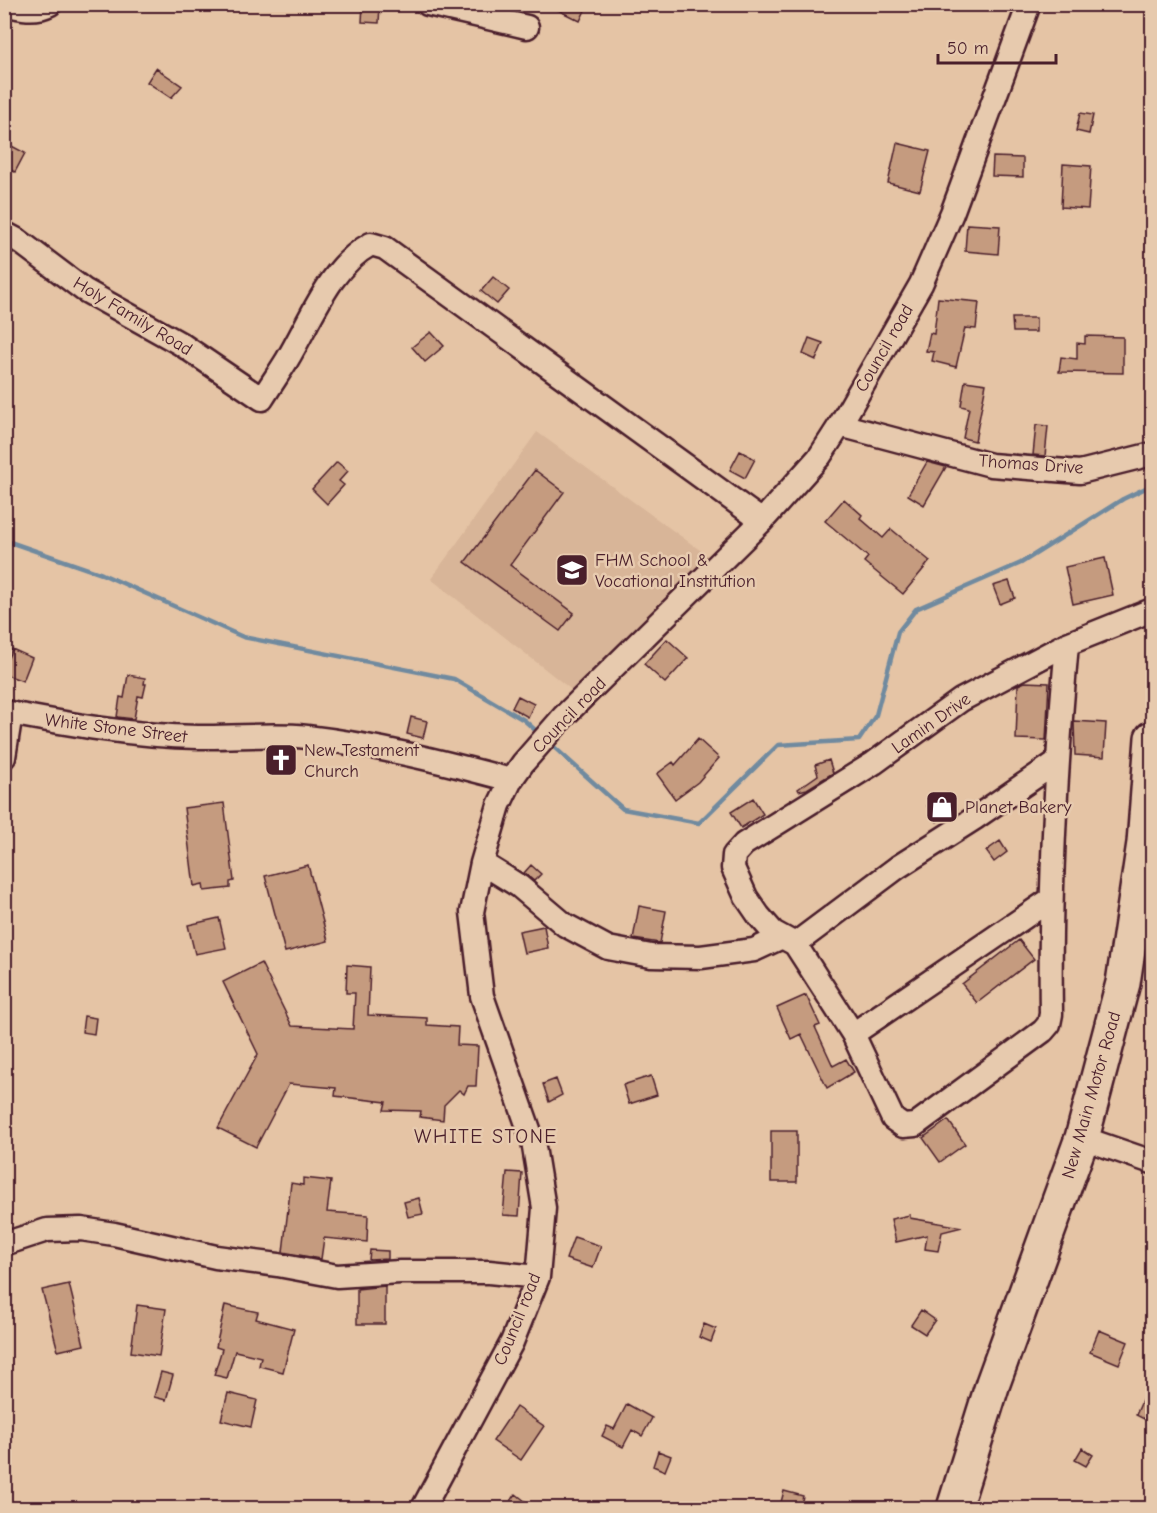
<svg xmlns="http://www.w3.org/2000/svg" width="1157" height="1513" font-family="'Comic Neue',sans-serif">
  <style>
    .built { fill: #d8b598 }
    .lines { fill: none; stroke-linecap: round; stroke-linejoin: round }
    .stream { stroke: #708a9f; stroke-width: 4.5 }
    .building { fill: #c59b7f; stroke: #4a1f2b; stroke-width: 1.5 }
    .minor-casing { stroke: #4a1f2b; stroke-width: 27 }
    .highway-casing { stroke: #4a1f2b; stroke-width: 38 }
    .minor { stroke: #e7caae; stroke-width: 22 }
    .highway { stroke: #e7caae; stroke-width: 33 }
    .labels { text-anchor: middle; stroke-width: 5; stroke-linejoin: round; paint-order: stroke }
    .street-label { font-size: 18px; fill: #4a1f2b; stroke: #e7caae }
    .poi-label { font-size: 18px; fill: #4a1f2b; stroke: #e7caae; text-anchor: start }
    .neighbourhood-label { font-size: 20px; letter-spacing: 1.5px; fill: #4a1f2b; stroke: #e7caae }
  </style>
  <rect width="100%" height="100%" fill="#e5c4a5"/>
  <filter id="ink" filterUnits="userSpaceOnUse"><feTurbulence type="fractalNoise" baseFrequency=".0167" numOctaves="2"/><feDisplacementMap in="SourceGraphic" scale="12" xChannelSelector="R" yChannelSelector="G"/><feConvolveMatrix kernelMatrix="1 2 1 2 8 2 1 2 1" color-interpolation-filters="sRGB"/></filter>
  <g filter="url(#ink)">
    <path class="built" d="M 537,432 L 715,561 L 578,695 L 431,579 Z"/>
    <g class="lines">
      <path class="stream" d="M 4,540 L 102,574 L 243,637 L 454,679 L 524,720 L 534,729
        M 555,748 L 623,809 L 699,823 L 778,745 L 859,740 L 876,715 L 898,632 L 916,609 L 1021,563 L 1123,499 L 1152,485"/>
    </g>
    <path class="building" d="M 363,4 L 380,4 L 379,23 L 362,22 Z
      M 546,4 L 588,4 L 580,21 Z
      M 156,68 L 182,86 L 171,98 L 147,82 Z
      M 1080,113 L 1093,115 L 1089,134 L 1076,131 Z
      M 4,142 L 25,153 L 15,172 L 4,167 Z
      M 897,143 L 930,151 L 920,191 L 888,183 Z
      M 993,157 L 1023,158 L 1023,177 L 992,176 Z
      M 1063,164 L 1091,166 L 1088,209 L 1061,207 Z
      M 967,224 L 1000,226 L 998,254 L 965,251 Z
      M 493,277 L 509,290 L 497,304 L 481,291 Z
      M 938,298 L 979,302 L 976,329 L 965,328 L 956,367 L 932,361 L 934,352 L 926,351 L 930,333 L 934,334 Z
      M 1012,318 L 1036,318 L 1036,332 L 1013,332 Z
      M 431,332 L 444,346 L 425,362 L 412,347 Z
      M 1085,336 L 1123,337 L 1123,373 L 1059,372 L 1061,357 L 1077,359 L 1077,343 L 1085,344 Z
      M 809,338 L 823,343 L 816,360 L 803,354 Z
      M 965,381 L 986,384 L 975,441 L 963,438 L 969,408 L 961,406 Z
      M 1036,425 L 1048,426 L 1045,456 L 1033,455 Z
      M 740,451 L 755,459 L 745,478 L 730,470 Z
      M 337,462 L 348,471 L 339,481 L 344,485 L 327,504 L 312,489 Z
      M 927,462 L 946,467 L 924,505 L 908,495 Z
      M 535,470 L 564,492 L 510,565 L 574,613 L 560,631 L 465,562 Z
      M 844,499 L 862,515 L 860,518 L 883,538 L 891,529 L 930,561 L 903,594 L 864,562 L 868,557 L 825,521 Z
      M 1105,558 L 1113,595 L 1073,604 L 1065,567 Z
      M 1009,581 L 1015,598 L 1000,604 L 993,586 Z
      M 667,639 L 688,658 L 665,683 L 644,664 Z
      M 12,649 L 32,658 L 23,681 L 4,674 L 4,667 Z
      M 128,675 L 145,678 L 144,684 L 146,684 L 143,697 L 138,696 L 134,719 L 117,717 L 120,697 L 124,698 Z
      M 1025,682 L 1049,683 L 1046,740 L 1016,739 L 1018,685 Z
      M 518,696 L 534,704 L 528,717 L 512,708 Z
      M 411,717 L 427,721 L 423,738 L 407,734 Z
      M 1074,721 L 1106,723 L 1104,757 L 1075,755 Z
      M 698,739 L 719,758 L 698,782 L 675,799 L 657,774 L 673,762 L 675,765 Z
      M 829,760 L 833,773 L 807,789 L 799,791 L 798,789 L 818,775 L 815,765 Z
      M 947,793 L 957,808 L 937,822 L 927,806 Z
      M 753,798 L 763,814 L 741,828 L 731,812 Z
      M 224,803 L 234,881 L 230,882 L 230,888 L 204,891 L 203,884 L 194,886 L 184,808 Z
      M 1000,841 L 1007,852 L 994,862 L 986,851 Z
      M 308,865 L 328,941 L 285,952 L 265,876 Z
      M 531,865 L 541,874 L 534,881 L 524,873 Z
      M 639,906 L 666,911 L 660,943 L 633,939 Z
      M 219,918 L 226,948 L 195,954 L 188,925 Z
      M 544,926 L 548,948 L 524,953 L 519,931 Z
      M 1019,940 L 1034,959 L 977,1003 L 962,984 Z
      M 261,963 L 292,1026 L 353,1029 L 355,993 L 346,993 L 347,965 L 370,967 L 368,1015 L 427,1018 L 427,1025 L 458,1027 L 457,1045 L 478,1046 L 476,1086 L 468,1086 L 464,1094 L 459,1090 L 444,1105 L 443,1120 L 420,1117 L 421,1111 L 384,1110 L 386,1102 L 335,1096 L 336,1088 L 289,1084 L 256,1147 L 218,1128 L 258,1054 L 223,982 Z
      M 806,995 L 820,1025 L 815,1027 L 833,1066 L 846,1059 L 854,1072 L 827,1088 L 801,1034 L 791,1039 L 777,1008 Z
      M 84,1016 L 96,1018 L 94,1034 L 82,1032 Z
      M 651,1076 L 657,1095 L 629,1104 L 623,1085 Z
      M 556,1079 L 562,1095 L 549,1102 L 543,1084 Z
      M 948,1120 L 965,1144 L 940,1162 L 923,1138 Z
      M 771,1131 L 797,1131 L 797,1182 L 771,1182 Z
      M 507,1172 L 522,1173 L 519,1216 L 503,1215 Z
      M 303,1178 L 331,1181 L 327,1212 L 368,1215 L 367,1242 L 324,1238 L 321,1259 L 283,1252 L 291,1183 L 303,1185 Z
      M 419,1198 L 423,1214 L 408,1217 L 404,1202 Z
      M 910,1215 L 910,1218 L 962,1227 L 942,1232 L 938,1251 L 925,1249 L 927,1235 L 896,1242 L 891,1219 Z
      M 574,1237 L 601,1246 L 593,1268 L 566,1259 Z
      M 370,1250 L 388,1251 L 388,1259 L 369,1260 Z
      M 69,1284 L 84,1345 L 58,1351 L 42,1290 Z
      M 385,1286 L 385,1324 L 357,1324 L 357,1289 Z
      M 137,1305 L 166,1309 L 159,1356 L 131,1352 Z
      M 225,1305 L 258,1312 L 256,1319 L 294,1329 L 283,1372 L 259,1366 L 261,1357 L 235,1351 L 227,1378 L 214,1375 L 222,1349 L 216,1347 Z
      M 921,1310 L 935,1320 L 925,1334 L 911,1325 Z
      M 704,1324 L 716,1329 L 711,1342 L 699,1337 Z
      M 1099,1330 L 1128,1342 L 1119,1364 L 1090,1352 Z
      M 161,1372 L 173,1375 L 166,1400 L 154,1397 Z
      M 1152,1378 L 1152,1423 L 1136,1415 Z
      M 228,1393 L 257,1400 L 251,1427 L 221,1420 Z
      M 627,1404 L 652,1418 L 642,1436 L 632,1430 L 623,1447 L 602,1436 L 607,1426 L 614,1429 Z
      M 516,1407 L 544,1426 L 521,1460 L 493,1441 Z
      M 1082,1448 L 1093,1455 L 1086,1466 L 1075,1460 Z
      M 658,1451 L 671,1456 L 665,1471 L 653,1466 Z
      M 784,1491 L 803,1496 L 800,1509 L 780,1506 Z
      M 516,1494 L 535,1509 L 505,1509 Z"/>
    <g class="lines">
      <defs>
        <path id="minor" d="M 5,4 C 20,8 35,12 50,4
          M 428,4 L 527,27
          M 4,233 L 19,241 L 84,290 L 181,344 L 262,399 C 270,386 279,373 287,360 C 311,320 329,267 371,244 L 385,248 L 762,521
          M 840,425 L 991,465 L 1080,472 L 1152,454
          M 1067,644 C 1056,767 1049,890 1051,1014 L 1049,1024 L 1043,1031 L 915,1125 L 903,1126 L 893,1119 L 853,1034 L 795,944 L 773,932 L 759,916 L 746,897 L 733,868 L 734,855 L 744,844 L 874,763 L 961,700 L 1067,644 L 1152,610
          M 4,712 C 68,724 133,736 198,737 C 234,738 271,733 307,737 C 376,745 444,762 511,780
          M 4,757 L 11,713
          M 482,863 L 519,886 L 565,925 L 608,948 L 651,956 L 701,957 L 754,950 L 782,937
          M 795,944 L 898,867 L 975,818 L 1058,761
          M 853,1034 L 1051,899
          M 1097,1143 L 1152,1162
          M 4,1244 L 47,1230 L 81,1229 L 114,1234 L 216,1257 L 278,1265 L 337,1276 L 400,1272 L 489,1272 L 538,1277
          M 423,1508 L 512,1342 L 538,1277 L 544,1208 L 533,1141 L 482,996 L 472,912 L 482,863 L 499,805 L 511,780 L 523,763 L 564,716 L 762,521 L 820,456 L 840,425 L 921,284 L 952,213 L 1029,4"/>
        <path id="highway" d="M 954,1508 L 993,1383 L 1082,1138 L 1123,983 L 1144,843 L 1152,738"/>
      </defs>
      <use href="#minor" class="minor-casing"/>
      <use href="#highway" class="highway-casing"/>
      <use href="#minor" class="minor"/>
      <use href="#highway" class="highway"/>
    </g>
  </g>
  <defs>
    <symbol id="school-square" viewBox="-11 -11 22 22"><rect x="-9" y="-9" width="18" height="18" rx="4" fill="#4a1f2b" stroke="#e7caae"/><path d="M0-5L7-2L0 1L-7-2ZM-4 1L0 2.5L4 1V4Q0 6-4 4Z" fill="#fff"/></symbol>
    <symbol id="church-square" viewBox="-11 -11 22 22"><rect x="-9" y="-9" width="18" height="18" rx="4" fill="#4a1f2b" stroke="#e7caae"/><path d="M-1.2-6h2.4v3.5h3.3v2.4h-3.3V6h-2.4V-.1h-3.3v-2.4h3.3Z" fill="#fff"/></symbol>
    <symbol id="shop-square" viewBox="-11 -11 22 22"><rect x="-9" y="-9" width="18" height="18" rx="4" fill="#4a1f2b" stroke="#e7caae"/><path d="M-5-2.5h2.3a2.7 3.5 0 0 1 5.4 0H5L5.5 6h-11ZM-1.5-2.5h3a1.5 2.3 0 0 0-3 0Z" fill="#fff"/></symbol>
  </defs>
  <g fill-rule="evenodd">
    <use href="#school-square" x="553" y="551" width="38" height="38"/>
    <use href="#church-square" x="262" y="741" width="38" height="38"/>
    <use href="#shop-square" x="923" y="788" width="38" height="38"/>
  </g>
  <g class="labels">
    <g class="street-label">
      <text transform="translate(133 316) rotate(31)" y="6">Holy Family Road</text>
      <text transform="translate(884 348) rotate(-60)" y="6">Council road</text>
      <text transform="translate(1031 464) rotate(4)" y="6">Thomas Drive</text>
      <text transform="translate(569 715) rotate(-46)" y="6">Council road</text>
      <text transform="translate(931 723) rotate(-35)" y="6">Lamin Drive</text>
      <text transform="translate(116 728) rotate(7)" y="6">White Stone Street</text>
      <text transform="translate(1091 1095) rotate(-74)" y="6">New Main Motor Road</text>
      <text transform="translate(517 1319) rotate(-68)" y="6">Council road</text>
    </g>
    <g class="poi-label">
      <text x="595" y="566">FHM School &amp;<tspan x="595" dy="21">Vocational Institution</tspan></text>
      <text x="304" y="756">New Testament<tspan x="304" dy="21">Church</tspan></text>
      <text x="965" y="813">Planet Bakery</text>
    </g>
    <g class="neighbourhood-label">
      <text x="486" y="1143">WHITE STONE</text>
    </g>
  </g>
  <rect width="1157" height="1513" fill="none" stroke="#e7caae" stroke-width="24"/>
  <rect x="12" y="12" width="1133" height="1489" fill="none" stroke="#4a1f2b" stroke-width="2" filter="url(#ink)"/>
  <path d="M938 54v9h118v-9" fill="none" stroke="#4a1f2b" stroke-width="3"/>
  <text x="947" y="54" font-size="18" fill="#4a1f2b" stroke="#e7caae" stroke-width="4.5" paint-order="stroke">50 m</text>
</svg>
